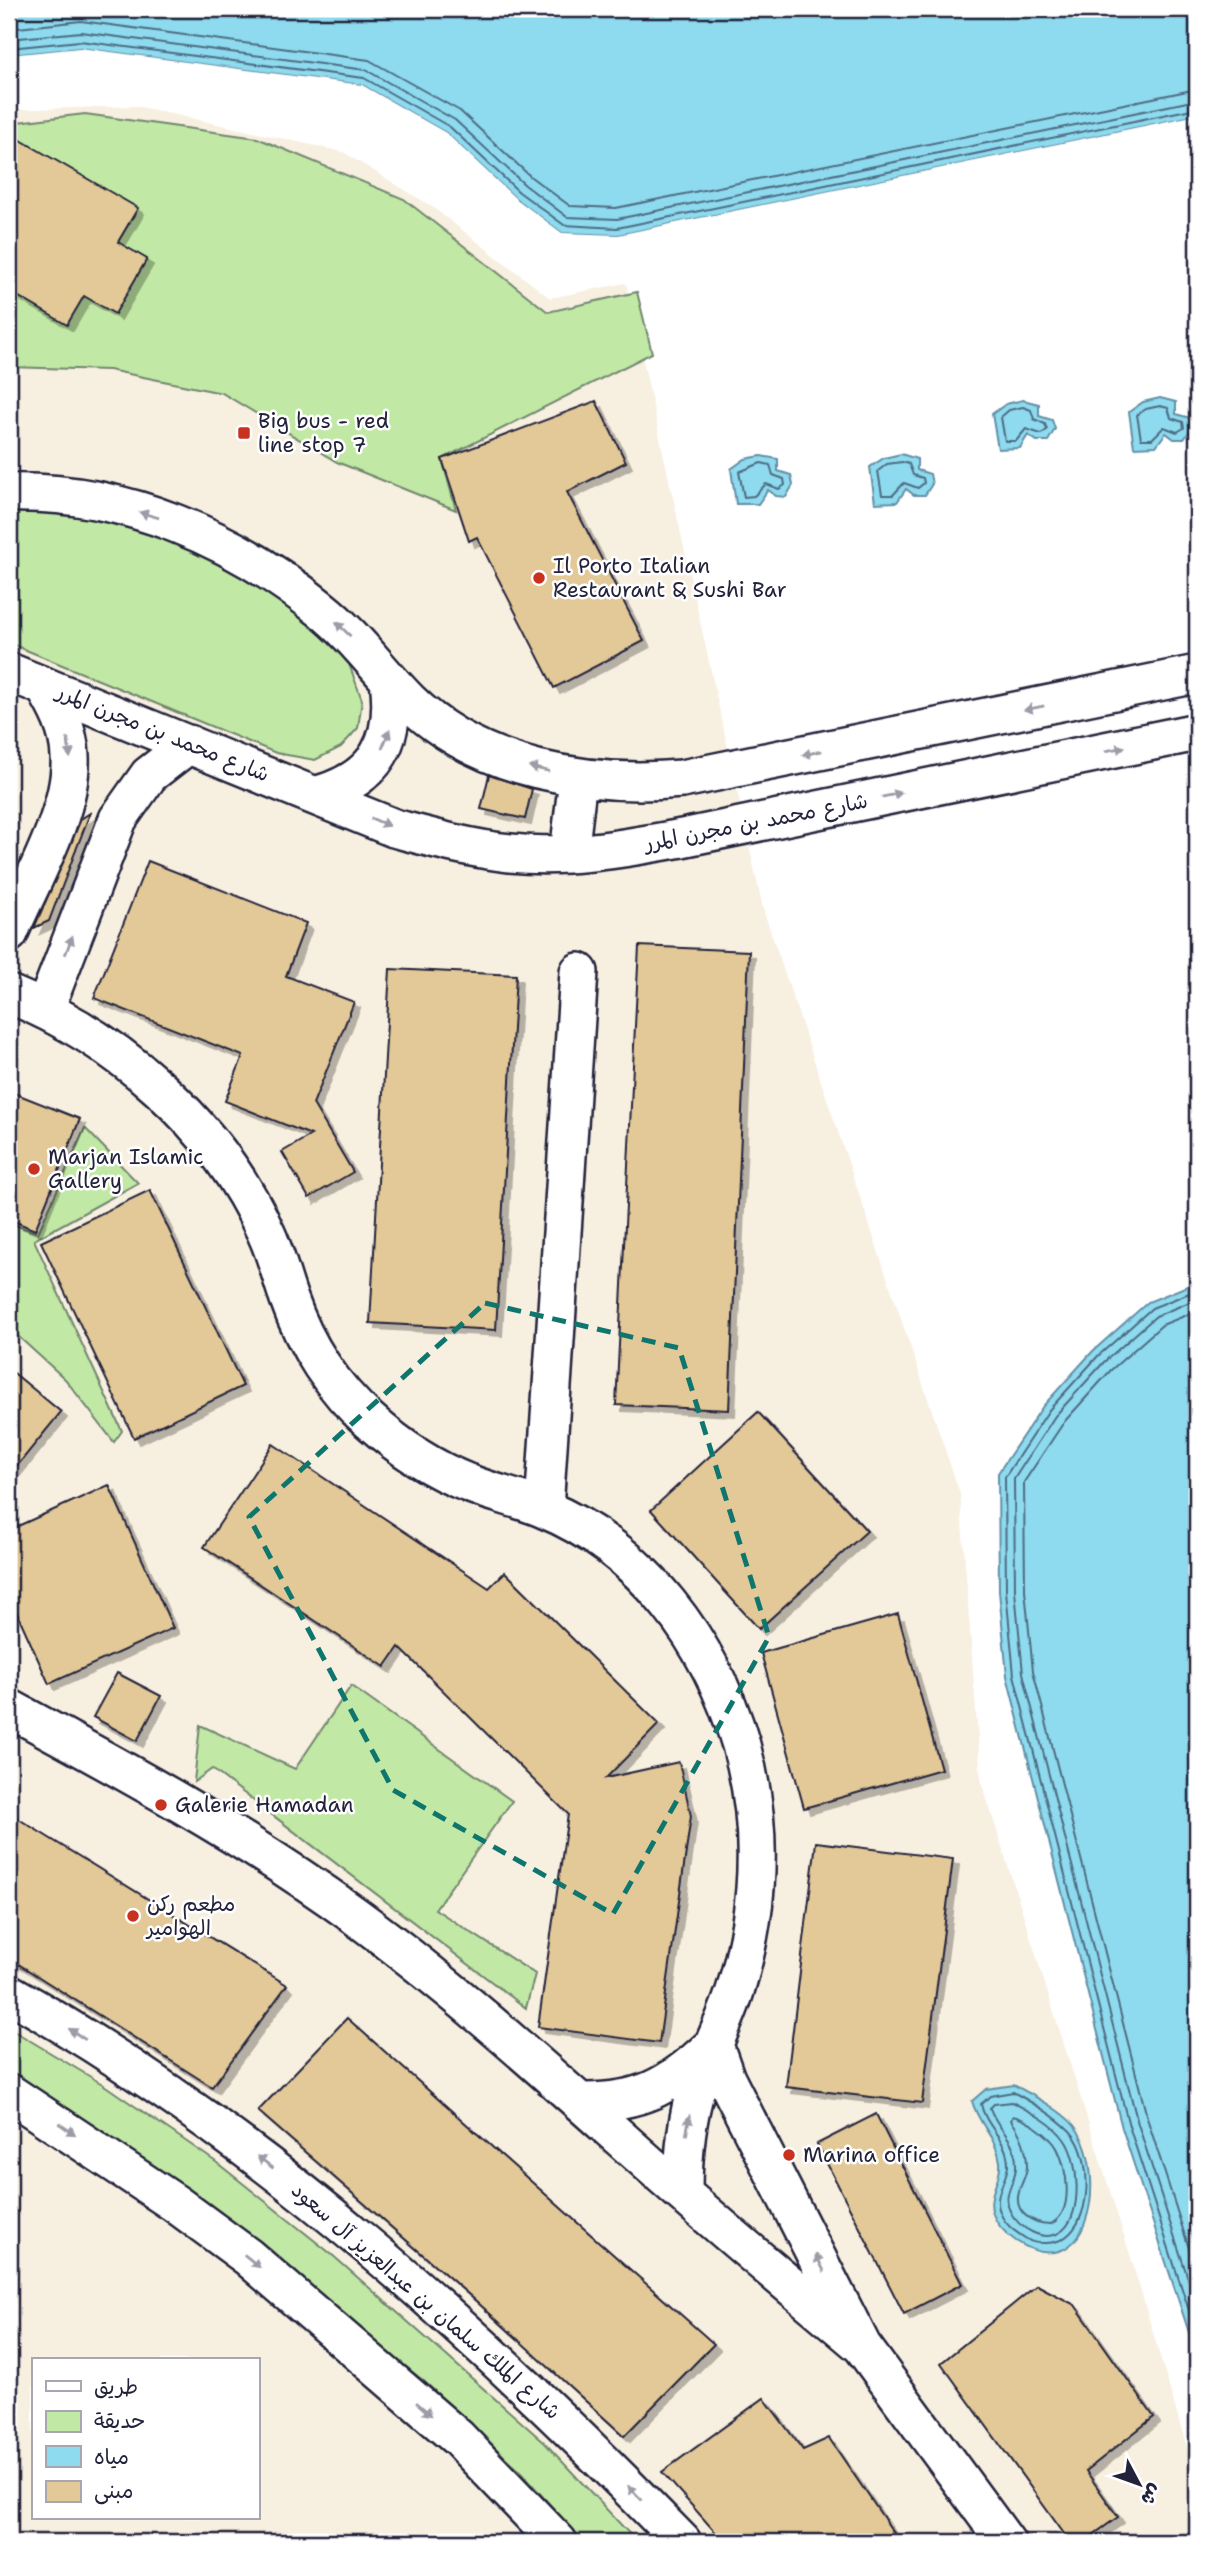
<svg xmlns="http://www.w3.org/2000/svg" width="1206" height="2551" font-family="'Shantell Sans','Playpen Sans Arabic',sans-serif">
  <style>
    .built { fill: #f7efe0; fill-rule: evenodd }
    .green { fill: #c1e9a5; stroke: #728670; stroke-width: 2 }
    .water { fill: #8edaee; stroke: #6390a6; stroke-width: 2 }
    .pier { fill: #fff }
    .lines { fill: none; stroke-linecap: round; stroke-linejoin: round }
    .shore { stroke: #4d6c83; stroke-width: 2 }
    .building { fill: #e3c998; stroke: #22223b; stroke-width: 2; filter: url(#shadow) }
    .minor-casing { stroke: #22223b; stroke-width: 42 }
    .minor { stroke: #fff; stroke-width: 37 }
    .oneway { fill: #9c9ca7 }
    .marked { fill: none; stroke: #0f766e; stroke-width: 5; stroke-dasharray: 14 9; stroke-linejoin: round }
    .poi-dot { fill: #c8321e; stroke: #fff; stroke-width: 2.5 }
    .labels { text-anchor: middle; stroke-width: 5; stroke-linejoin: round; paint-order: stroke }
    .poi-label { font-size: 21px; fill: #22223b; stroke: #fff; text-anchor: start }
    .street-label { font-size: 21px; fill: #22223b; stroke: #fff }
  </style>
  <defs>
    <filter id="shadow"><feDropShadow dx="6" dy="6" stdDeviation="0" flood-color="#0004"/></filter>
  </defs>
  <rect width="100%" height="100%" fill="#fff"/>
  <filter id="ink" filterUnits="userSpaceOnUse"><feTurbulence type="fractalNoise" baseFrequency=".0143" numOctaves="2"/><feDisplacementMap in="SourceGraphic" scale="14" xChannelSelector="R" yChannelSelector="G"/><feConvolveMatrix kernelMatrix="1 2 1 2 8 2 1 2 1" color-interpolation-filters="sRGB"/></filter>
  <g filter="url(#ink)">
    <path class="built" d="M 136,106 L 343,152 L 431,206 L 550,298 L 626,283 L 763,909 L 960,1494 L 981,1780 L 1131,2258 L 1195,2475 L 1197,2542 L 9,2542 L 9,110 ZM 33,2360 L 257,2360 L 257,2518 L 33,2518 Z"/>
    <path class="green" d="M 85,114 L 257,138 L 404,199 L 548,312 L 637,292 L 652,353 L 442,459 L 456,510 L 337,462 L 222,393 L 109,370 L 9,367 L 9,123 Z
      M 9,496 L 175,527 L 310,619 L 349,664 L 362,700 L 358,728 L 341,747 L 315,760 L 276,753 L 9,643 Z
      M 85,1128 L 138,1183 L 34,1240 L 122,1431 L 114,1442 L 65,1379 L 9,1328 L 9,1223 L 38,1233 Z
      M 351,1686 L 512,1801 L 435,1909 L 535,1974 L 526,2008 L 212,1769 L 194,1782 L 200,1725 L 295,1769 Z
      M 9,2028 L 104,2085 L 216,2162 L 330,2253 L 545,2443 L 637,2542 L 583,2542 L 521,2472 L 425,2382 L 313,2293 L 9,2075 Z"/>
    <path class="water" d="M 9,9 L 1197,9 L 1197,115 L 618,235 L 562,233 L 515,198 L 446,133 L 362,85 L 80,48 L 9,55 Z
      M 1160,398 L 1176,402 L 1176,414 L 1190,418 L 1192,428 L 1184,439 L 1174,439 L 1166,433 L 1156,446 L 1134,447 L 1129,412 L 1143,402 Z
      M 1023,400 L 1039,404 L 1039,416 L 1052,420 L 1055,429 L 1048,441 L 1037,441 L 1028,435 L 1020,448 L 998,449 L 992,414 L 1006,404 Z
      M 901,454 L 917,459 L 917,470 L 930,474 L 932,484 L 925,495 L 914,495 L 906,489 L 897,502 L 875,503 L 870,467 L 884,458 Z
      M 761,456 L 778,459 L 778,471 L 791,475 L 793,485 L 786,497 L 776,496 L 768,490 L 758,504 L 736,504 L 731,469 L 745,459 Z
      M 1197,1282 L 1197,2357 L 1122,2128 L 1007,1676 L 999,1591 L 998,1473 L 1043,1406 L 1093,1351 L 1148,1302 Z
      M 1014,2085 C 1032,2095 1068,2113 1078,2131 C 1107,2180 1089,2288 1016,2241 C 1006,2234 997,2226 993,2214 C 986,2195 1002,2179 1000,2162 C 997,2138 978,2124 972,2101 L 986,2089 Z"/>
    <path class="pier" d="M 80,48 L 362,85 L 446,133 L 515,198 L 562,233 L 618,235 L 1197,115 L 1197,118 L 618,238 L 562,236 L 512,200 L 444,136 L 361,88 L 79,51 L 9,59 L 9,55 Z"/>
    <g class="lines">
      <path class="shore" d="M 9,29 L 81,21 L 369,60 L 460,111 L 531,177 L 570,206 L 616,208 L 1197,89
        M 9,39 L 81,32 L 366,70 L 455,120 L 525,185 L 567,217 L 617,219 L 1197,100
        M 9,48 L 80,41 L 364,78 L 450,127 L 519,192 L 564,225 L 617,228 L 1197,108
        M 1160,406 L 1168,408 L 1171,418 L 1183,422 L 1184,428 L 1177,432 L 1164,427 L 1152,439 L 1141,439 L 1137,415 L 1146,409 Z
        M 1023,407 L 1031,410 L 1034,419 L 1045,424 L 1047,430 L 1041,434 L 1026,429 L 1016,441 L 1005,441 L 1001,417 L 1009,410 Z
        M 902,462 L 909,464 L 913,475 L 923,478 L 924,483 L 918,488 L 904,483 L 893,495 L 882,495 L 878,471 L 887,464 Z
        M 761,463 L 770,465 L 773,475 L 784,479 L 785,485 L 779,489 L 766,484 L 754,496 L 744,497 L 739,472 Z
        M 1197,1290 L 1152,1308 L 1098,1356 L 1049,1410 L 1005,1477 L 1006,1591 L 1014,1675 L 1129,2126 L 1197,2335
        M 1197,1299 L 1156,1316 L 1104,1362 L 1055,1416 L 1014,1479 L 1015,1591 L 1023,1673 L 1138,2124 L 1197,2306
        M 1197,1311 L 1162,1325 L 1111,1370 L 1064,1422 L 1024,1482 L 1025,1590 L 1033,1671 L 1148,2121 L 1197,2273
        M 1013,2092 C 1033,2103 1054,2115 1070,2131 C 1096,2158 1094,2244 1045,2243 C 1036,2243 1032,2243 1025,2238 C 1014,2231 1005,2225 1000,2212 C 993,2195 1006,2182 1008,2166 C 1009,2140 985,2127 981,2104 L 990,2096 Z
        M 1012,2102 C 1029,2111 1053,2123 1064,2139 C 1079,2159 1083,2213 1063,2230 C 1045,2245 1018,2228 1010,2211 C 1001,2194 1017,2181 1016,2165 C 1016,2137 997,2130 990,2108 L 994,2104 Z
        M 1013,2116 C 1026,2119 1050,2135 1057,2148 C 1067,2167 1075,2212 1051,2224 C 1033,2224 1013,2213 1019,2192 C 1021,2183 1027,2175 1027,2166 C 1027,2149 1021,2134 1011,2120 Z"/>
    </g>
    <path class="building" d="M 19,139 L 138,208 L 118,242 L 147,259 L 115,314 L 84,296 L 67,325 L 9,291 L 9,156 Z
      M 596,401 L 626,462 L 567,492 L 644,641 L 554,688 L 477,537 L 469,541 L 442,459 Z
      M 489,775 L 532,789 L 525,819 L 481,809 Z
      M 90,813 L 49,921 L 34,928 L 81,819 Z
      M 148,861 L 306,923 L 286,976 L 354,1002 L 313,1104 L 353,1172 L 309,1198 L 282,1152 L 311,1135 L 225,1101 L 243,1056 L 94,998 Z
      M 639,946 L 749,951 L 729,1410 L 616,1405 Z
      M 390,969 L 516,975 L 496,1330 L 370,1323 Z
      M 9,1091 L 80,1119 L 35,1230 L 9,1219 Z
      M 150,1190 L 243,1386 L 134,1438 L 41,1242 Z
      M 9,1369 L 61,1412 L 9,1476 Z
      M 758,1412 L 867,1531 L 759,1629 L 651,1510 Z
      M 273,1444 L 489,1588 L 505,1572 L 659,1724 L 606,1778 L 679,1762 L 691,1816 L 659,2043 L 538,2027 L 568,1814 L 399,1647 L 385,1667 L 204,1547 Z
      M 109,1485 L 173,1628 L 49,1684 L 9,1595 L 9,1530 Z
      M 898,1614 L 941,1769 L 804,1808 L 761,1653 Z
      M 117,1673 L 161,1696 L 137,1741 L 93,1717 Z
      M 9,1813 L 287,1985 L 212,2087 L 9,1958 Z
      M 816,1842 L 953,1859 L 922,2103 L 786,2087 Z
      M 347,2018 L 714,2344 L 624,2436 L 476,2301 L 258,2111 Z
      M 876,2114 L 962,2284 L 904,2314 L 817,2144 Z
      M 1037,2285 L 1075,2305 L 1154,2417 L 1086,2471 L 1118,2517 L 1083,2542 L 1070,2542 L 941,2363 Z
      M 764,2398 L 803,2450 L 829,2438 L 900,2542 L 724,2542 L 662,2472 Z"/>
    <g class="lines">
      <defs>
        <path id="minor" d="M 9,493 C 123,490 234,538 321,609 C 355,636 379,671 409,701 C 479,770 589,787 682,779 L 1197,674
          M 9,672 L 394,828 C 432,838 471,849 510,853 C 568,859 626,848 682,838 L 1197,732
          M 318,795 C 378,778 397,740 389,680
          M 569,854 L 578,778
          M 9,933 C 30,883 73,811 70,756 C 69,730 57,707 44,686
          M 9,994 C 118,1038 217,1124 266,1233 C 276,1254 281,1277 289,1299 C 305,1345 333,1389 370,1421 C 399,1447 432,1469 468,1483 C 492,1493 518,1498 542,1508 C 643,1549 711,1642 741,1745 C 764,1827 760,1910 735,1991 C 725,2023 708,2053 697,2085 C 686,2120 683,2157 683,2193
          M 45,1009 L 118,819 L 149,775 L 189,744
          M 544,1509 L 579,972
          M 9,1708 C 127,1772 245,1836 354,1915 C 470,2000 574,2098 682,2193 C 741,2245 802,2295 862,2346
          M 9,1993 C 263,2137 480,2334 682,2542
          M 714,2045 L 726,2079 L 862,2346 L 1006,2542
          M 9,2093 L 176,2204 L 248,2257 L 458,2438 L 558,2542
          M 581,2102 C 639,2103 669,2087 710,2048"/>
      </defs>
      <use href="#minor" class="minor-casing"/>
      <use href="#minor" class="minor"/>
    </g>
    <defs><path id="oneway-solid" d="M-6-.8H1V-3.2L6.5 0L1 3.2V.8H-6Z" transform="scale(1.75)"/></defs>
    <g class="oneway">
      <use href="#oneway-solid" transform="translate(149 515) rotate(-164)"/>
      <use href="#oneway-solid" transform="translate(343 629) rotate(-136)"/>
      <use href="#oneway-solid" transform="translate(1034 708) rotate(168)"/>
      <use href="#oneway-solid" transform="translate(386 739) rotate(-68)"/>
      <use href="#oneway-solid" transform="translate(69 748) rotate(83)"/>
      <use href="#oneway-solid" transform="translate(1115 749) rotate(-12)"/>
      <use href="#oneway-solid" transform="translate(812 753) rotate(168)"/>
      <use href="#oneway-solid" transform="translate(539 769) rotate(-167)"/>
      <use href="#oneway-solid" transform="translate(892 795) rotate(-12)"/>
      <use href="#oneway-solid" transform="translate(380 822) rotate(23)"/>
      <use href="#oneway-solid" transform="translate(69 945) rotate(-69)"/>
      <use href="#oneway-solid" transform="translate(77 2034) rotate(-146)"/>
      <use href="#oneway-solid" transform="translate(688 2125) rotate(-81)"/>
      <use href="#oneway-solid" transform="translate(67 2129) rotate(34)"/>
      <use href="#oneway-solid" transform="translate(265 2162) rotate(-143)"/>
      <use href="#oneway-solid" transform="translate(252 2261) rotate(39)"/>
      <use href="#oneway-solid" transform="translate(820 2263) rotate(-117)"/>
      <use href="#oneway-solid" transform="translate(424 2409) rotate(41)"/>
      <use href="#oneway-solid" transform="translate(635 2493) rotate(-134)"/>
    </g>
  </g>
  <path class="marked" d="M 485,1303 L 679,1348 L 769,1637 L 613,1914 L 393,1790 L 249,1517 Z"/>
  <g class="poi-dot">
    <rect x="237" y="426" width="14" height="14" rx="3.5"/>
    <circle cx="539" cy="578" r="7"/>
    <circle cx="34" cy="1169" r="7"/>
    <circle cx="161" cy="1805" r="7"/>
    <circle cx="133" cy="1916" r="7"/>
    <circle cx="789" cy="2155" r="7"/>
  </g>
  <g class="labels">
    <g class="poi-label">
      <text x="258" y="428">Big bus - red<tspan x="258" dy="24">line stop 7</tspan></text>
      <text x="553" y="573">Il Porto Italian<tspan x="553" dy="24">Restaurant &amp; Sushi Bar</tspan></text>
      <text x="48" y="1164">Marjan Islamic<tspan x="48" dy="24">Gallery</tspan></text>
      <text x="175" y="1812">Galerie Hamadan</text>
      <text x="147" y="1911">مطعم ركن<tspan x="147" dy="24">الهوامير</tspan></text>
      <text x="803" y="2162">Marina office</text>
    </g>
    <g class="street-label">
      <text transform="translate(163 733) rotate(22)" y="7">شارع محمد بن مجرن المرر</text>
      <text transform="translate(756 822) rotate(-11)" y="7">شارع محمد بن مجرن المرر</text>
      <text transform="translate(426 2301) rotate(41)" y="7">شارع الملك سلمان بن عبدالعزيز آل سعود</text>
    </g>
  </g>
  <rect width="1206" height="2551" fill="none" stroke="#fff" stroke-width="35"/>
  <rect x="18" y="18" width="1171" height="2516" fill="none" stroke="#22223b" stroke-width="2.5" filter="url(#ink)"/>
  <rect x="32" y="2358" width="228" height="161" fill="#ffffff" stroke="#a7a7b1" stroke-width="2"/>
  <rect x="46" y="2381" width="35" height="10" fill="#ffffff" stroke="#a7a7b1" stroke-width="2"/>
  <text x="94" y="2394" font-size="21" fill="#22223b">طريق</text>
  <rect x="46" y="2411" width="35" height="21" fill="#c1e9a5" stroke="#a7a7b1" stroke-width="2"/>
  <text x="94" y="2428" font-size="21" fill="#22223b">حديقة</text>
  <rect x="46" y="2446" width="35" height="21" fill="#8edaee" stroke="#a7a7b1" stroke-width="2"/>
  <text x="94" y="2464" font-size="21" fill="#22223b">مياه</text>
  <rect x="46" y="2481" width="35" height="21" fill="#e3c998" stroke="#a7a7b1" stroke-width="2"/>
  <text x="94" y="2498" font-size="21" fill="#22223b">مبنى</text>
  <g transform="translate(1139 2484) rotate(131)" stroke="#ffffff" stroke-width="5" paint-order="stroke">
  <path d="M0-5L12 26L0 18L-12 26Z" fill="#22223b"/>
  <text y="-10" font-size="19" font-weight="bold" text-anchor="middle" fill="#22223b">ش</text>
  </g>
</svg>
